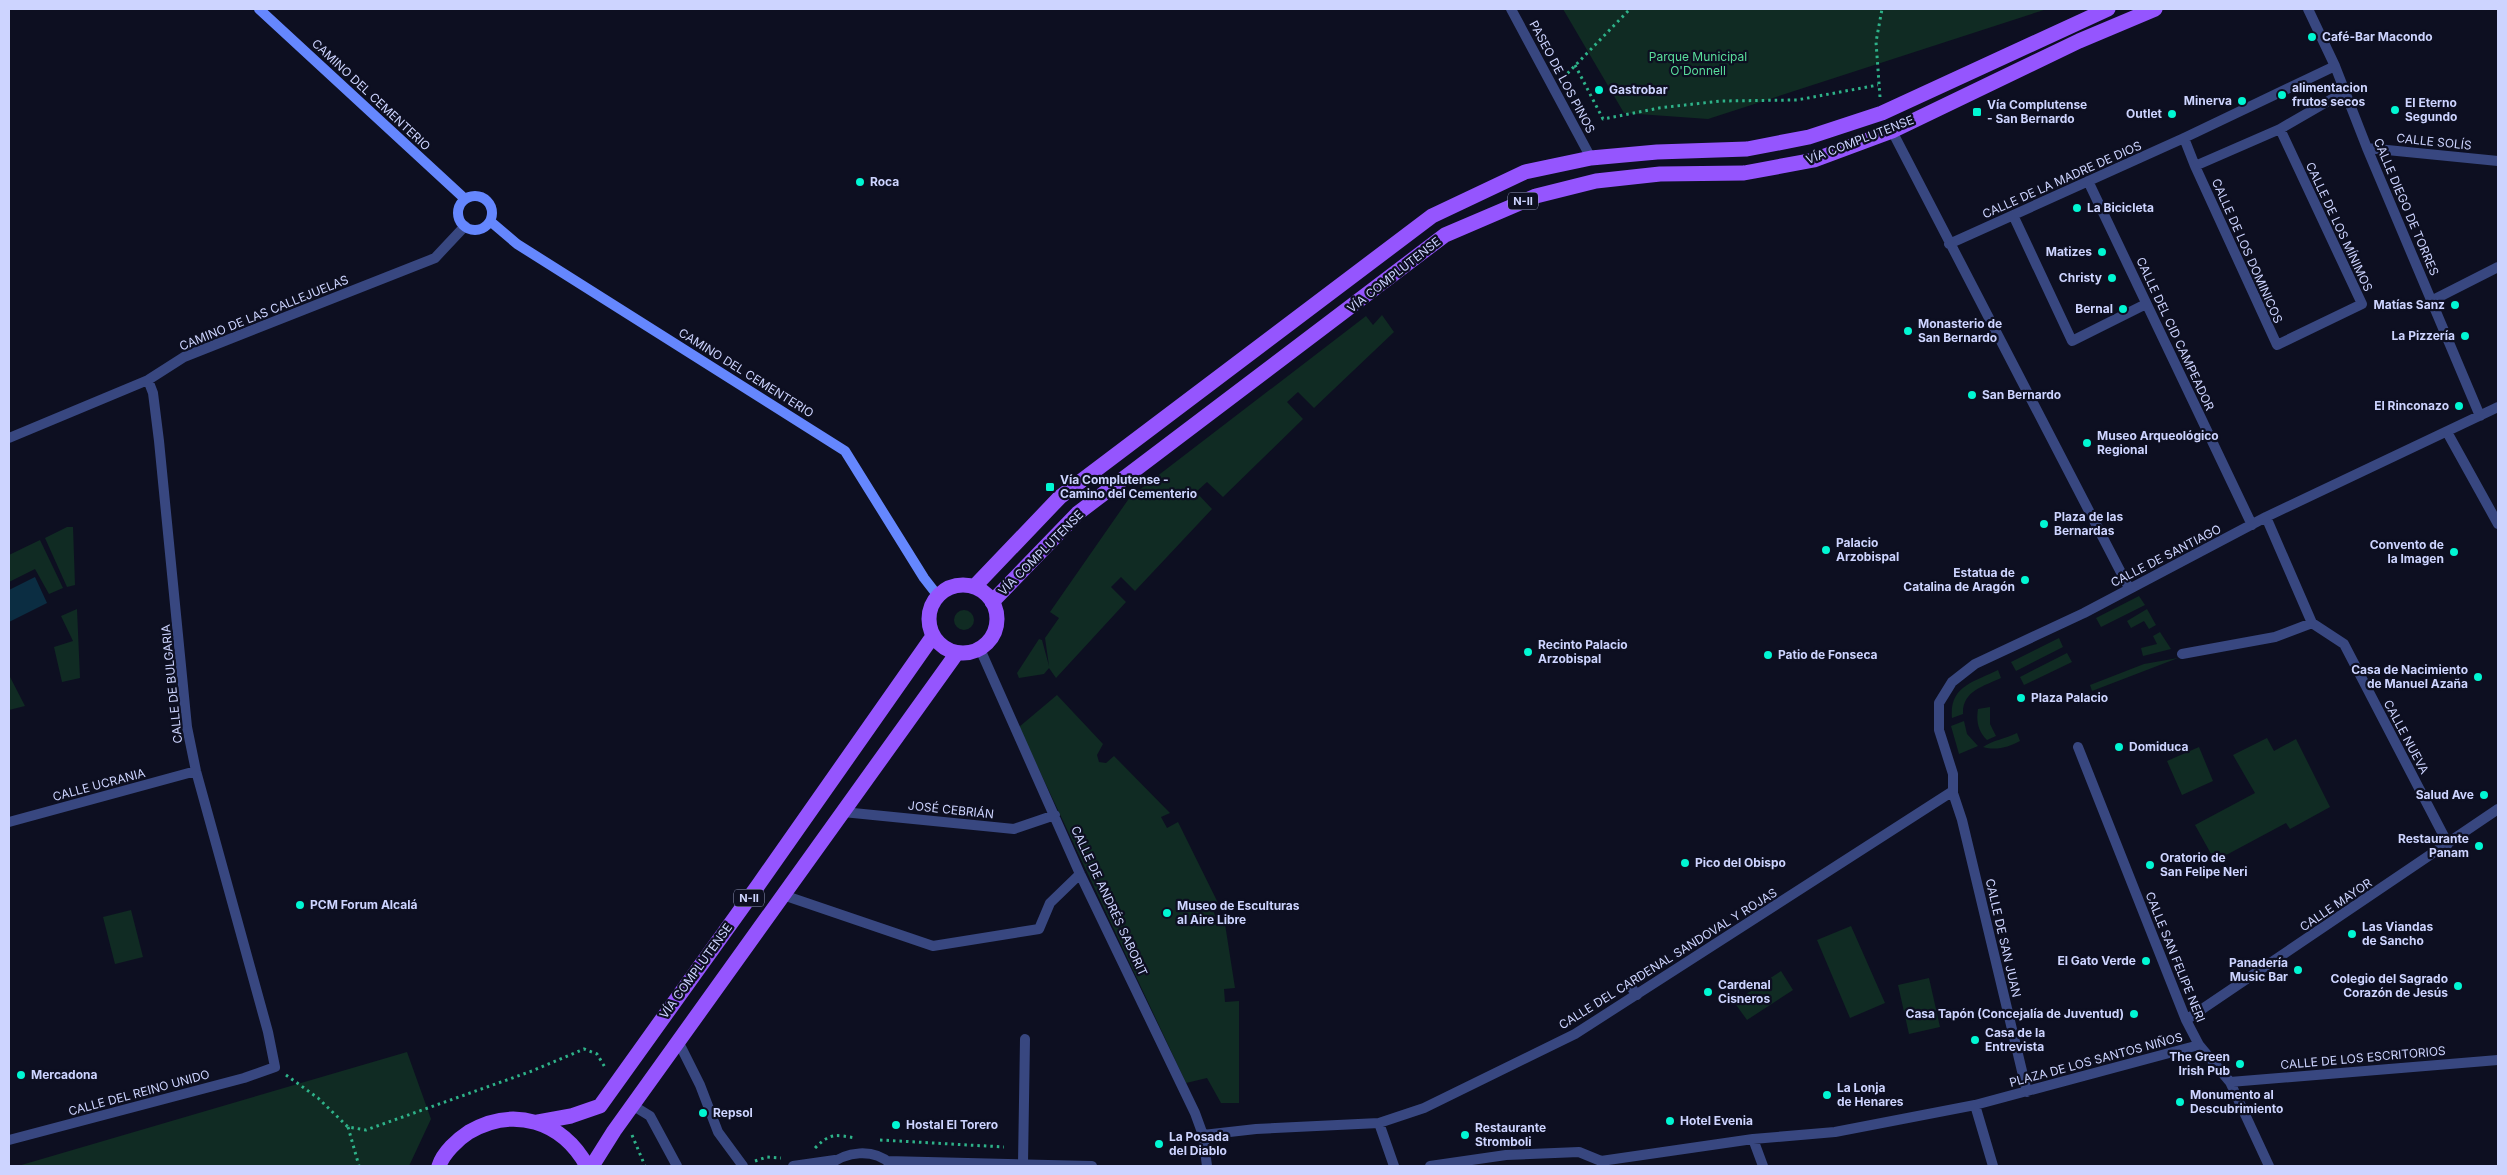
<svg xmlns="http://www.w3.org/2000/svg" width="2507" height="1175" font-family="Inter,sans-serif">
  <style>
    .green { fill: #102b23 }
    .water { fill: #0b2d42 }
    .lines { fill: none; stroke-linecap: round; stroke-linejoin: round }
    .path { stroke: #2eb289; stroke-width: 3; stroke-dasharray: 2.5 4; stroke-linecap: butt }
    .lane { stroke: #384780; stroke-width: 10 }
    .street { stroke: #384780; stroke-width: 10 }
    .secondary { stroke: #6587fe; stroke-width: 10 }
    .primary { stroke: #9555fe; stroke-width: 15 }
    .poi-dot { fill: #01f7d3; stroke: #0d0f21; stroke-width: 2 }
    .labels { text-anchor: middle; stroke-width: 4.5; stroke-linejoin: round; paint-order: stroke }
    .shield { fill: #0d0f21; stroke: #9399bc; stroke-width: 1 }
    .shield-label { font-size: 11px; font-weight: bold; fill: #cdd4ff }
    .poi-label { font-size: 12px; font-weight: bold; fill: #cdd4ff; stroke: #0d0f21; text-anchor: start }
    .park-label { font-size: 12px; fill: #5ade9c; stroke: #0d0f21 }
    .street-label { font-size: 12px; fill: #cdd4ff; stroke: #0d0f21 }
  </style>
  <rect width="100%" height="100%" fill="#0d0f21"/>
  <path class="green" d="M 1563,9 L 2047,9 L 1708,119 L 1624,113 Z
    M 1382,315 L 1394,332 L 1314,408 L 1298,392 L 1287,402 L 1303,419 L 1223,497 L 1207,482 L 1196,492 L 1212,509 L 1135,591 L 1121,577 L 1111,587 L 1126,602 L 1056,678 L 1049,668 L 1044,674 L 1019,678 L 1017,673 L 1039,639 L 1042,640 L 1049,666 L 1045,638 L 1059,618 L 1050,612 L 1130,497 L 1366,316 L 1373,325 Z
    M 67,527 L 73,527 L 75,585 L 67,587 L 45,538 Z
    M 40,540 L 63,588 L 49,594 L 35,569 L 9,582 L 9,555 Z
    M 2139,596 L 2145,605 L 2101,627 L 2096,618 Z
    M 77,609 L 80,678 L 62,682 L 54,647 L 73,641 L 61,616 Z
    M 2147,609 L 2156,625 L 2149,629 L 2144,621 L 2131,628 L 2127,621 Z
    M954 620a10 10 0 1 1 20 0a10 10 0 1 1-20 0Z
    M 2160,632 L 2171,649 L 2143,656 L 2141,648 L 2157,644 L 2153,636 Z
    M 2059,638 L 2063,647 L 2016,671 L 2011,662 Z
    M 2067,653 L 2072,662 L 2024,685 L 2020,677 Z
    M 2178,658 L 2092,691 L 2090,685 L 2144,664 Z
    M 1998,670 L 2001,678 C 1984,686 1962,691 1963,714 L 1952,718 C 1949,686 1974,682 1998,670 Z
    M 9,675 L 25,706 L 9,710 Z
    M 1057,695 L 1103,744 L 1097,755 L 1099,762 L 1106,763 L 1114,756 L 1170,813 L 1161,817 L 1167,828 L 1178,822 L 1220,907 L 1213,909 L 1218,926 L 1225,924 L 1235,988 L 1224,989 L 1225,1002 L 1239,1001 L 1239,1103 L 1221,1103 L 1207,1078 L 1186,1083 L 1019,727 Z
    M 1990,707 L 1990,724 L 1996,736 L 1987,740 C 1978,731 1976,721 1978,709 Z
    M 1964,721 L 1967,734 L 1978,746 L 1959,754 L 1951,726 Z
    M 2017,733 L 2020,741 C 2009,747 1996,751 1983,747 C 1993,740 2005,739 2017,733 Z
    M 2267,738 L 2274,751 L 2296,739 L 2330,807 L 2290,829 L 2286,823 L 2215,861 L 2195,825 L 2255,793 L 2233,755 Z
    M 2199,747 L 2213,781 L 2182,795 L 2167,761 Z
    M 131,910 L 143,957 L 115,964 L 103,917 Z
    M 1851,926 L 1885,1003 L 1850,1018 L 1817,940 Z
    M 1781,971 L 1793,990 L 1747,1020 L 1734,1002 Z
    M 1929,978 L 1940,1027 L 1909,1034 L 1898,985 Z
    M 407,1052 L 431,1119 L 409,1166 L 18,1166 Z"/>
  <path class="water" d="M 35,577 L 47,603 L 9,622 L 9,590 Z"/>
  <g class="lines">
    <path class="path" d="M 1575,65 L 1603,119 L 1659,108 L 1720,101 L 1797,100 L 1878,85
      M 1563,78 L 1630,9
      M 1880,97 L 1876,42 L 1882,9
      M 286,1075 L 318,1098 L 348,1127 L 366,1130 L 532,1071 L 584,1049 L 597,1054 L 606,1069
      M 348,1127 L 359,1166
      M 632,1135 L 645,1166
      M 880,1140 L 1004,1147
      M 815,1148 C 831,1132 836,1135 856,1138
      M 755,1161 L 767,1157 L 781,1158"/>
    <path class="lane" d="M 1628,983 L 1637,995
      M 678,1041 L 700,1085 L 718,1132 L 743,1166
      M 632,1105 L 650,1116 L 677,1166
      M 1023,1163 L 1025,1039"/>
    <path class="street" d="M 1511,9 L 1591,158
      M 2308,9 L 2335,66 L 2367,148 L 2480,416
      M 1892,131 L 2129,588
      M 2184,138 L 2195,166 L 2280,129 L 2344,92
      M 2367,148 L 2498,161
      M 2195,166 L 2277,345 L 2362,304 L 2280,129
      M 2088,181 L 2252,525
      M 2013,215 L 2072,341 L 2146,304
      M 1949,244 L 2184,138 L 2335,66
      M 2431,301 L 2498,267
      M 2447,432 L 2498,524
      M 9,438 L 148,380 L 184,357 L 435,258 L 465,226
      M 2266,517 L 2312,623 L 2344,644 L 2448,844
      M 980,649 L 1080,874 L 1195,1113 L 1203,1135 L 1207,1166
      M 2182,654 L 2275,637 L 2312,623
      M 2078,747 L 2186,1020 L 2199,1045 L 2230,1082 L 2269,1166
      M 843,812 L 1014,829 L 1055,815
      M 9,822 L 196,771
      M 783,895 L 933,946 L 1039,929 L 1050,903 L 1080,874
      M 2186,1020 L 2498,809
      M 2230,1082 L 2498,1060
      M 2027,1092 L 1962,820 L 1953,793 L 1953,774 L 1939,730 L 1939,703 L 1952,682 L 1975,664 L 2084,613 L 2266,517 L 2498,407
      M 1975,1105 L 1993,1166
      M 1379,1123 L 1394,1166
      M 1203,1135 L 1256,1129 L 1379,1123 L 1424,1108 L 1575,1034 L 1953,791
      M 1753,1139 L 1763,1166
      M 9,1140 L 244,1078 L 275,1067 L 268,1032 L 196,771 L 187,727 L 159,441 L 153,393 L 148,380
      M 887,1161 L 1092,1166
      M 793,1166 L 835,1160
      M 828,1166 C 846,1151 873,1148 891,1164
      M 1430,1166 L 1506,1155 L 1579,1152 L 1601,1161 L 1753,1139 L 1835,1132 L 1975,1105 L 2199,1045"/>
    <path class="secondary" d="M 259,9 L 465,199
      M458 213a17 17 0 1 1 34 0a17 17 0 1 1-34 0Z
      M 490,221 L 517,244 L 845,451 L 924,578 L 938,596"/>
    <path class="primary" d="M929 619a34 34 0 1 1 68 0a34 34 0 1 1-68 0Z
      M 974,587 L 1060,497 L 1432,216 L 1525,172 L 1591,158 L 1657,152 L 1747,149 L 1809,137 L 1882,113 L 2108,9
      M 992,602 L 1078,513 L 1445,235 L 1536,196 L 1596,181 L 1660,174 L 1744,173 L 1814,160 L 1892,131 L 2079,41 L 2155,9
      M 538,1122 L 571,1116 L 600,1106 L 759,884 L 933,636
      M 439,1166 C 443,1153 458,1139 469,1132 C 514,1106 562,1121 587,1166
      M 592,1166 L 614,1131 L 957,653"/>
  </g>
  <g class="poi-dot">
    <circle cx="2312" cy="37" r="5"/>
    <circle cx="1599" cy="90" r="5"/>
    <circle cx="2282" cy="95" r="5"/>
    <circle cx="2242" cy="101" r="5"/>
    <circle cx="2395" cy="110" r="5"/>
    <rect x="1972" y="107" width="10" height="10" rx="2.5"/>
    <circle cx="2172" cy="114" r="5"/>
    <circle cx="860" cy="182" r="5"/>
    <circle cx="2077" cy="208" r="5"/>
    <circle cx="2102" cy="252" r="5"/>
    <circle cx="2112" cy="278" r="5"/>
    <circle cx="2455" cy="305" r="5"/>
    <circle cx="2123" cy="309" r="5"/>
    <circle cx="1908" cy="331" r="5"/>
    <circle cx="2465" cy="336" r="5"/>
    <circle cx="1972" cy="395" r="5"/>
    <circle cx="2459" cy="406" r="5"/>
    <circle cx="2087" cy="443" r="5"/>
    <rect x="1045" y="482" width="10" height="10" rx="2.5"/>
    <circle cx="2044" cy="524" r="5"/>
    <circle cx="1826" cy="550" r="5"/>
    <circle cx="2454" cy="552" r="5"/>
    <circle cx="2025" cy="580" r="5"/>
    <circle cx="1528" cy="652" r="5"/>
    <circle cx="1768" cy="655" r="5"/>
    <circle cx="2478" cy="677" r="5"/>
    <circle cx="2021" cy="698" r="5"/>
    <circle cx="2119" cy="747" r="5"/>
    <circle cx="2484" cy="795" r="5"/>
    <circle cx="2479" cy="846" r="5"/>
    <circle cx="1685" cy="863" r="5"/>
    <circle cx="2150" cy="865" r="5"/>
    <circle cx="300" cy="905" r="5"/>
    <circle cx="1167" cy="913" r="5"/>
    <circle cx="2352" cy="934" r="5"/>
    <circle cx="2146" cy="961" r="5"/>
    <circle cx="2298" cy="970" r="5"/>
    <circle cx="2458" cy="986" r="5"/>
    <circle cx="1708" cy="992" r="5"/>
    <circle cx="2134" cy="1014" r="5"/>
    <circle cx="1975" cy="1040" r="5"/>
    <circle cx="2240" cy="1064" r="5"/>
    <circle cx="21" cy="1075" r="5"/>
    <circle cx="1827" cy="1095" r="5"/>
    <circle cx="2180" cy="1102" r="5"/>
    <circle cx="703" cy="1113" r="5"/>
    <circle cx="1670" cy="1121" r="5"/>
    <circle cx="896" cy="1125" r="5"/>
    <circle cx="1465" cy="1135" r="5"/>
    <circle cx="1159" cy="1144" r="5"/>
  </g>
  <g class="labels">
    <g class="shield">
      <rect x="1508" y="192.5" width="30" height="17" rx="4"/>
      <rect x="734" y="889.5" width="30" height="17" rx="4"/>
    </g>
    <g class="shield-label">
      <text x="1523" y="205">N-II</text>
      <text x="749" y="902">N-II</text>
    </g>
    <g class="poi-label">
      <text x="2322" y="41">Café-Bar Macondo</text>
      <text x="2292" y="92">alimentacion<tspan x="2292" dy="14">frutos secos</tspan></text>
      <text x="1609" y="94">Gastrobar</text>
      <text x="2232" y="105" text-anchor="end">Minerva</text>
      <text x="2405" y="107">El Eterno<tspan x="2405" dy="14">Segundo</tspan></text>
      <text x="1987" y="109">Vía Complutense<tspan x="1987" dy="14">- San Bernardo</tspan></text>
      <text x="2162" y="118" text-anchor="end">Outlet</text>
      <text x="870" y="186">Roca</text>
      <text x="2087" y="212">La Bicicleta</text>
      <text x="2092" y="256" text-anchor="end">Matizes</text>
      <text x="2102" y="282" text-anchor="end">Christy</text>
      <text x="2445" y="309" text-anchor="end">Matías Sanz</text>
      <text x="2113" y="313" text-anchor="end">Bernal</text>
      <text x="1918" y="328">Monasterio de<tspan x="1918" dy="14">San Bernardo</tspan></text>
      <text x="2455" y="340" text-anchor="end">La Pizzería</text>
      <text x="1982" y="399">San Bernardo</text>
      <text x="2449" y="410" text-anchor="end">El Rinconazo</text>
      <text x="2097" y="440">Museo Arqueológico<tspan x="2097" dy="14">Regional</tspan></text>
      <text x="1060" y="484">Vía Complutense -<tspan x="1060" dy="14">Camino del Cementerio</tspan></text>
      <text x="2054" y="521">Plaza de las<tspan x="2054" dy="14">Bernardas</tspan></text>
      <text x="1836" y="547">Palacio<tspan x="1836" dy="14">Arzobispal</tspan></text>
      <text x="2444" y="549" text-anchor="end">Convento de<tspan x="2444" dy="14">la Imagen</tspan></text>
      <text x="2015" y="577" text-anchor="end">Estatua de<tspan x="2015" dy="14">Catalina de Aragón</tspan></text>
      <text x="1538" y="649">Recinto Palacio<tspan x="1538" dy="14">Arzobispal</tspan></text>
      <text x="1778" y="659">Patio de Fonseca</text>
      <text x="2468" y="674" text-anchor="end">Casa de Nacimiento<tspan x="2468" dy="14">de Manuel Azaña</tspan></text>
      <text x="2031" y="702">Plaza Palacio</text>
      <text x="2129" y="751">Domiduca</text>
      <text x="2474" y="799" text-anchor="end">Salud Ave</text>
      <text x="2469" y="843" text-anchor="end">Restaurante<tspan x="2469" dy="14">Panam</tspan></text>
      <text x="2160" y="862">Oratorio de<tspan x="2160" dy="14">San Felipe Neri</tspan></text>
      <text x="1695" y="867">Pico del Obispo</text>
      <text x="310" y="909">PCM Forum Alcalá</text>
      <text x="1177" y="910">Museo de Esculturas<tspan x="1177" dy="14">al Aire Libre</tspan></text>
      <text x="2362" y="931">Las Viandas<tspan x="2362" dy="14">de Sancho</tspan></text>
      <text x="2136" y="965" text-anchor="end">El Gato Verde</text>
      <text x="2288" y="967" text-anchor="end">Panadería<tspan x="2288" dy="14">Music Bar</tspan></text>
      <text x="2448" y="983" text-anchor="end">Colegio del Sagrado<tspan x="2448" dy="14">Corazón de Jesús</tspan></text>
      <text x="1718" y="989">Cardenal<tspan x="1718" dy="14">Cisneros</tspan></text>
      <text x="2124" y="1018" text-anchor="end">Casa Tapón (Concejalía de Juventud)</text>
      <text x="1985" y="1037">Casa de la<tspan x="1985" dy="14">Entrevista</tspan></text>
      <text x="2230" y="1061" text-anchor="end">The Green<tspan x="2230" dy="14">Irish Pub</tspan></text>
      <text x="31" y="1079">Mercadona</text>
      <text x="1837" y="1092">La Lonja<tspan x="1837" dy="14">de Henares</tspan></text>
      <text x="2190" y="1099">Monumento al<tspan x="2190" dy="14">Descubrimiento</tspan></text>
      <text x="713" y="1117">Repsol</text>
      <text x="1680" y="1125">Hotel Evenia</text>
      <text x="906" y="1129">Hostal El Torero</text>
      <text x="1475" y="1132">Restaurante<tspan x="1475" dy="14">Stromboli</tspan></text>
      <text x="1169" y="1141">La Posada<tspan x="1169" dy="14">del Diablo</tspan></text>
    </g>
    <g class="park-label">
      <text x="1698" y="61">Parque Municipal<tspan x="1698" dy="14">O'Donnell</tspan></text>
    </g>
    <g class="street-label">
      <text transform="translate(1562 77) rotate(62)" y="4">PASEO DE LOS PINOS</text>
      <text transform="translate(371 95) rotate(43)" y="4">CAMINO DEL CEMENTERIO</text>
      <text transform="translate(1860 140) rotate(-21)" y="4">VÍA COMPLUTENSE</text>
      <text transform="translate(2434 142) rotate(6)" y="4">CALLE SOLÍS</text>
      <text transform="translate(2062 180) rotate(-24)" y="4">CALLE DE LA MADRE DE DIOS</text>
      <text transform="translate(2406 207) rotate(67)" y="4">CALLE DIEGO DE TORRES</text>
      <text transform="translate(2339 227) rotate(65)" y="4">CALLE DE LOS MÍNIMOS</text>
      <text transform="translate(2247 251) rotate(66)" y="4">CALLE DE LOS DOMINICOS</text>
      <text transform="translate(1394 275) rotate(-38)" y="4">VÍA COMPLUTENSE</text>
      <text transform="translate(264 313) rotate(-22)" y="4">CAMINO DE LAS CALLEJUELAS</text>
      <text transform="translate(2175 334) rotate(65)" y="4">CALLE DEL CID CAMPEADOR</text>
      <text transform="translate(746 373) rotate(32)" y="4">CAMINO DEL CEMENTERIO</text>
      <text transform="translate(1041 553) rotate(-45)" y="4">VÍA COMPLUTENSE</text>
      <text transform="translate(2166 556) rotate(-27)" y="4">CALLE DE SANTIAGO</text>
      <text transform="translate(172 684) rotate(-96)" y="4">CALLE DE BULGARIA</text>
      <text transform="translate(2406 737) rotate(62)" y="4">CALLE NUEVA</text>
      <text transform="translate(99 785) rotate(-15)" y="4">CALLE UCRANIA</text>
      <text transform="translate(951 810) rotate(6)" y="4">JOSÉ CEBRIÁN</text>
      <text transform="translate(1109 901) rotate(65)" y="4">CALLE DE ANDRÉS SABORIT</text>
      <text transform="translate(2336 905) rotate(-34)" y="4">CALLE MAYOR</text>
      <text transform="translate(2003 938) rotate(77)" y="4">CALLE DE SAN JUAN</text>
      <text transform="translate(2175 957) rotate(68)" y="4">CALLE SAN FELIPE NERI</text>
      <text transform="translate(1668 959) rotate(-32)" y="4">CALLE DEL CARDENAL SANDOVAL Y ROJAS</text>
      <text transform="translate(696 971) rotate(-54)" y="4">VÍA COMPLUTENSE</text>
      <text transform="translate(2363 1058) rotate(-5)" y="4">CALLE DE LOS ESCRITORIOS</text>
      <text transform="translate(2096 1060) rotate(-15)" y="4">PLAZA DE LOS SANTOS NIÑOS</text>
      <text transform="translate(139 1093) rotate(-15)" y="4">CALLE DEL REINO UNIDO</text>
    </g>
  </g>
  <rect width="2507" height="1175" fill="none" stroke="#cdd4ff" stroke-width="20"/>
</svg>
